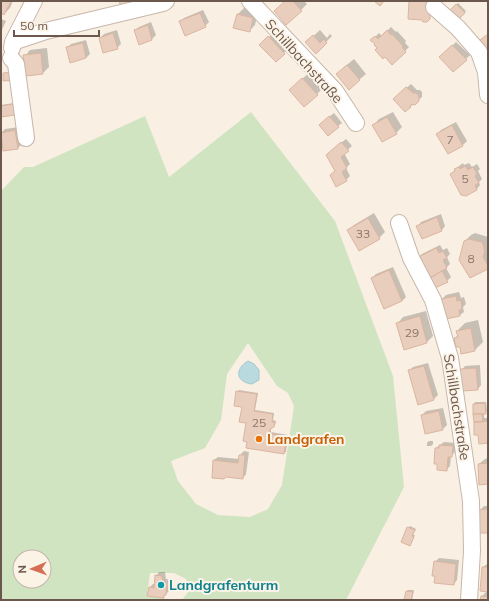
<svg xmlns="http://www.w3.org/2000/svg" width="489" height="601" font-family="Mulish,sans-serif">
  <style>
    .green { fill: #d1e4c2; fill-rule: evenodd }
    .water { fill: #b9dadf; stroke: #a1c9cf }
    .shadow { fill: #0003 }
    .building { fill: #eacebd; stroke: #dbb59f }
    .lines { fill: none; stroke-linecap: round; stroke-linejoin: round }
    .minor-casing { stroke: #c7b7ab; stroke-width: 18 }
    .minor { stroke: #fff; stroke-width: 16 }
    .food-dot { fill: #e8710a; stroke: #fcf3e7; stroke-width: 1.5 }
    .culture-dot { fill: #0f9aa8; stroke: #fcf3e7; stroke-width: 1.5 }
    .labels { text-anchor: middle; stroke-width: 4; stroke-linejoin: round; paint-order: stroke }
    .number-label { font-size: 12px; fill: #8c7568 }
    .street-label { font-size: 14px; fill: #6c574c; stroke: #fcf3e7 }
    .food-label { font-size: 14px; font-weight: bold; fill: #c56008; stroke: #fcf3e7; text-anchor: start }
    .culture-label { font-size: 14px; font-weight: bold; fill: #0d838f; stroke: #fcf3e7; text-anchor: start }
  </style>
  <rect width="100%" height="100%" fill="#f9efe2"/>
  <path class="green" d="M 251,112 L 335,221 L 393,376 L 404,487 L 346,600 L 182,600 L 189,591 L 186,579 L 174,573 L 150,573 L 147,596 L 164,598 L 164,600 L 1,600 L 1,191 L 24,167 L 33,167 L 145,116 L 169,177 ZM 248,343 L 277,386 L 288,393 L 294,406 L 282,485 L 268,509 L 250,517 L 218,515 L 196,504 L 178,481 L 171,461 L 205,448 L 221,420 L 227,374 ZM 20,557 L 44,557 L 44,581 L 20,581 Z"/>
  <path class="water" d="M 248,361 L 254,364 L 259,370 L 259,380 L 252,384 C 250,384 247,383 245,382 C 234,377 239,366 248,361 Z"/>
  <path class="shadow" d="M 1,1 L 13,1 L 10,8 L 4,14 L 1,12 Z
    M 286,1 L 304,1 L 307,4 L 301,10 Z
    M 458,3 L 466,11 L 457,20 L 449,12 Z
    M 244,8 L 258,12 L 255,25 L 249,31 L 235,27 L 238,14 Z
    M 203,10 L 209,22 L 205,26 L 180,22 L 184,18 Z
    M 1,19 L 6,21 L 1,32 Z
    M 151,22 L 156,35 L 152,39 L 139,43 L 135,30 L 139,27 Z
    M 391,27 L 396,32 L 397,31 L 406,41 L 405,43 L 409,47 L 392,64 L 378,48 L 376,44 L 372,40 L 379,33 L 382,36 Z
    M 117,30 L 121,44 L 117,48 L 100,38 L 104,34 Z
    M 320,30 L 327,38 L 330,34 L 332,36 L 316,52 L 307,42 Z
    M 275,31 L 290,47 L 276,61 L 261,45 Z
    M 86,40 L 90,54 L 86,58 L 67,48 L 71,44 Z
    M 456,42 L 470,55 L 454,71 L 440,57 Z
    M 47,48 L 49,67 L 43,73 L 27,74 L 25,56 L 30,50 Z
    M 354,59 L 366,74 L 349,88 L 343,68 Z
    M 309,73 L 323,88 L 317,94 L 296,84 Z
    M 411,84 L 417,90 L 420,90 L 422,92 L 422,97 L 405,111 L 394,99 Z
    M 14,103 L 16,112 L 1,116 L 1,105 Z
    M 393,112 L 402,127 L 396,133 L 374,125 L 379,119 Z
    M 334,113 L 342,123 L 338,126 L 324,121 Z
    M 456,122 L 467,141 L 463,145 L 449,153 L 438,134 L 441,130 Z
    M 19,127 L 22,144 L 18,148 L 4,150 L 1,133 L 5,129 Z
    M 346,139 L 352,146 L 344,153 L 350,164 L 346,168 L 350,176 L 346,180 L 337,185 L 331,175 L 336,170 L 331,151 Z
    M 463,163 L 464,165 L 469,163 L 472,167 L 477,164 L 480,169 L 478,171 L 482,179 L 479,182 L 480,185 L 477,189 L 465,195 L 451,174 L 459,166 Z
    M 374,213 L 385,232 L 379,238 L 348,231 L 354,225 Z
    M 441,214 L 445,226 L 442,230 L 423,238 L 418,226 L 421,222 Z
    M 475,233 L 488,237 L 488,267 L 465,241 L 471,235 Z
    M 440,245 L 443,250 L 447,248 L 450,254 L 447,257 L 450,264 L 446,268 L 451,277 L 447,281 L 434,288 L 418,258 L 422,254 Z
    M 393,267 L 406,297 L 402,301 L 372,278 L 376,274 Z
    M 459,292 L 461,298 L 464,297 L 466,304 L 463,307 L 464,312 L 460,315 L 442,299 L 446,295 Z
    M 426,311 L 433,336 L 427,342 L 405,349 L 398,323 L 403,317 Z
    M 478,320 L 483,342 L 475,350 L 462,353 L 460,345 L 455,338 L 458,335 L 457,331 L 465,323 Z
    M 428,363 L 438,395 L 434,399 L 409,371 L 413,367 Z
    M 480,365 L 481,385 L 478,389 L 462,370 L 465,366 Z
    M 239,390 L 258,393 L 255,410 L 274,413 L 273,420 L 276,421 L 275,425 L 271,428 L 271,432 L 288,435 L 286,452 L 284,453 L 248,441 L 247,422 L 243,406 L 237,392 Z
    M 475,402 L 486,402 L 487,411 L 485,413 L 484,413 L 484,418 L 488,418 L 488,442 L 474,404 Z
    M 443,408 L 447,425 L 443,429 L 425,432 L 422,415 L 426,411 Z
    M 429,441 L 433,441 L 433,444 L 431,446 L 427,446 L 427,443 Z
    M 444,442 L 456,443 L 455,452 L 451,456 L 450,466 L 446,470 L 436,448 Z
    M 244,451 L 249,452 L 246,474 L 243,478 L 214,460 L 218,457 L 239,459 L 240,455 Z
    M 488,458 L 488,483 L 479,464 L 485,459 Z
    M 484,506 L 488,506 L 488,532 L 480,510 Z
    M 410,526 L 416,529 L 413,535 L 415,535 L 411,543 L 408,528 Z
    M 439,558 L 459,560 L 457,580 L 454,584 L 435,562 Z
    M 487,564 L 488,564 L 488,600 L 481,600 L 482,596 L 487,591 L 483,567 Z
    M 159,572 L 165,572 L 166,579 L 171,580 L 170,590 L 163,597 L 150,587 L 153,584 L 155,584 L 156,576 Z
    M 408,590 L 414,590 L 412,600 L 405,600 L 407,591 Z"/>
  <path class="building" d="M 1,1 L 11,1 L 4,15 L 1,13 Z
    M 119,1 L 132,1 L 134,5 L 122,9 Z
    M 285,1 L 293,1 L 302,11 L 286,25 L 274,11 Z
    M 374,1 L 384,1 L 380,6 Z
    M 409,1 L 439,1 L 429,8 L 429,15 L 430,15 L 430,19 L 427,22 L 423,22 L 422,20 L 408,19 Z
    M 456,4 L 465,13 L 457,21 L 448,12 Z
    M 200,13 L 206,27 L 185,36 L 179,21 Z
    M 237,14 L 253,18 L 250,32 L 233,28 Z
    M 148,25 L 152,40 L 139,45 L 134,30 Z
    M 387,30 L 391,35 L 392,34 L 403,46 L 402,47 L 406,52 L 392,65 L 385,57 L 383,59 L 375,50 L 377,48 L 374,45 L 375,44 L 370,40 L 375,36 L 378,39 Z
    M 113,33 L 118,49 L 103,53 L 99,38 Z
    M 488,34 L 488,55 L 478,46 L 482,42 L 480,40 Z
    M 313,35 L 320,43 L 324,39 L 327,43 L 316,54 L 305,42 Z
    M 268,36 L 285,54 L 276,62 L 259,45 Z
    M 83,43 L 86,58 L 70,63 L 66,47 Z
    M 452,45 L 467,60 L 453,72 L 439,57 Z
    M 41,53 L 43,74 L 26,76 L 23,55 Z
    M 347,65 L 360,80 L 349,90 L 336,74 Z
    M 15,72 L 16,80 L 3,81 L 3,73 Z
    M 302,78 L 318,95 L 304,107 L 289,90 Z
    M 406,87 L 413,93 L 416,93 L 419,96 L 419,101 L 415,105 L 412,104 L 410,106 L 411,107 L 405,112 L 393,99 Z
    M 13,104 L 15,115 L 1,117 L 1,106 Z
    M 329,116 L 339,127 L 328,136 L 319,125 Z
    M 387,117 L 397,134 L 382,142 L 372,125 Z
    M 452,125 L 463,146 L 448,154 L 436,134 Z
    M 15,130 L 18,149 L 3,151 L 1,133 Z
    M 341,142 L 349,151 L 341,157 L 347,168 L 342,172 L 347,181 L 336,187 L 330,175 L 335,171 L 326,155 Z
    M 465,166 L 468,170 L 473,167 L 477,174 L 475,176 L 479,183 L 475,185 L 477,190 L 466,196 L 461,195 L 450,174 L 455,171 L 454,169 L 459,167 L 460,169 Z
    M 437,217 L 442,231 L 422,239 L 416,226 Z
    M 368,218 L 380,239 L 359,251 L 347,230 Z
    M 469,239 L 482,242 L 484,247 L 484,250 L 485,251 L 483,257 L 488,265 L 488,269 L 470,278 L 459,260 L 464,241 Z
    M 436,248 L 439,253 L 443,251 L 447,258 L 443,260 L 447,268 L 428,279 L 417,258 Z
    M 389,270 L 402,301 L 384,309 L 371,278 Z
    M 442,271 L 448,282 L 433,289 L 428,279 Z
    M 456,296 L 457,301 L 461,300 L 462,309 L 459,310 L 460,316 L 446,319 L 441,299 Z
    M 420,316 L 427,343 L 404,350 L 396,323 Z
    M 471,328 L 475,351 L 461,354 L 460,347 L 456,347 L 454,338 L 458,337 L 456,331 Z
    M 424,366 L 434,400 L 418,405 L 408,370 Z
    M 476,368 L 478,390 L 462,391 L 460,369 Z
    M 236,391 L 257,394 L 254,411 L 273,414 L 272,422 L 275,422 L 274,427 L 270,429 L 270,434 L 287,436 L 284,454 L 246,448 L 247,442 L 243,441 L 246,423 L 239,422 L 242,407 L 234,406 Z
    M 485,403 L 486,414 L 473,414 L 473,404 Z
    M 439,411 L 443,430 L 425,434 L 421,415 Z
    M 473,414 L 482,414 L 483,422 L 474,422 Z
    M 488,421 L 488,443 L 479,444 L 478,435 L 474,435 L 474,422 Z
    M 439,445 L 453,446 L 452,457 L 448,457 L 447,471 L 437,470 L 437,464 L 434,464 L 435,448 L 439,448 Z
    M 239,455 L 245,455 L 243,479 L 226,477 L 224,479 L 212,478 L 213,460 L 238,463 Z
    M 488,463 L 488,484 L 479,485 L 478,464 Z
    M 488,509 L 488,533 L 479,533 L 479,510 Z
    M 407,527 L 415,530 L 412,536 L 414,537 L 410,546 L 401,542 Z
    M 434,561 L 456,564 L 454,585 L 434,583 L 435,576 L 432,576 Z
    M 482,567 L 488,567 L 488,592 L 480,591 Z
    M 155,575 L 162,576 L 163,583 L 167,583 L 166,595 L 164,595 L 164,598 L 147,596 L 149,587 L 154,588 Z
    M 406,591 L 413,592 L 411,600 L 404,600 Z
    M 481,596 L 488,597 L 488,600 L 480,600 Z"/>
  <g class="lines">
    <defs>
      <path id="minor" d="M 250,1 L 335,91 L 356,123
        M 434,7 L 458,28 L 479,52 L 486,72 L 488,95
        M 13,42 L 46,31 L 163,3 L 166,1
        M 12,48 L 13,42 L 34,1
        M 11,58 L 16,64 L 26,138
        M 399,223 L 411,258 L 433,300 L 450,358 L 471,501 L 472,551 L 469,600"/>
    </defs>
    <use href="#minor" class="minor-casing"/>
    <use href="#minor" class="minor"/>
  </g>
  <circle class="food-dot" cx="259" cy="439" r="4"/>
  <circle class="culture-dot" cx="161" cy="585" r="4"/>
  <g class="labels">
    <g class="number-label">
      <text x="450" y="144">7</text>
      <text x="465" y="183">5</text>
      <text x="363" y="238">33</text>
      <text x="471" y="263">8</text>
      <text x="412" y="337">29</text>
      <text x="259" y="427">25</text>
    </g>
    <g class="street-label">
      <text transform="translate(304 61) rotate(48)" y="5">Schillbachstraße</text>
      <text transform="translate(457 407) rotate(81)" y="5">Schillbachstraße</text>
    </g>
    <g class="food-label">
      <text x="267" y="444">Landgrafen</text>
    </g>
    <g class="culture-label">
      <text x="169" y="590">Landgrafenturm</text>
    </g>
  </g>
  <rect width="489" height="601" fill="none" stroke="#6c574c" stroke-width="4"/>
  <g transform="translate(32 569) rotate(268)"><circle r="19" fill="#fcf3e7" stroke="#c2b5a9"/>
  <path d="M0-3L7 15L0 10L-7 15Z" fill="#d46f55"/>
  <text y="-6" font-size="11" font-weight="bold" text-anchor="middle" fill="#6c574c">N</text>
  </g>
  <path d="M14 30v6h85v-6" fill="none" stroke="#6c574c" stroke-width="2"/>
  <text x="20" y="30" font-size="12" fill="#6c574c" stroke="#fcf3e7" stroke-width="3" paint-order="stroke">50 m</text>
</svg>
